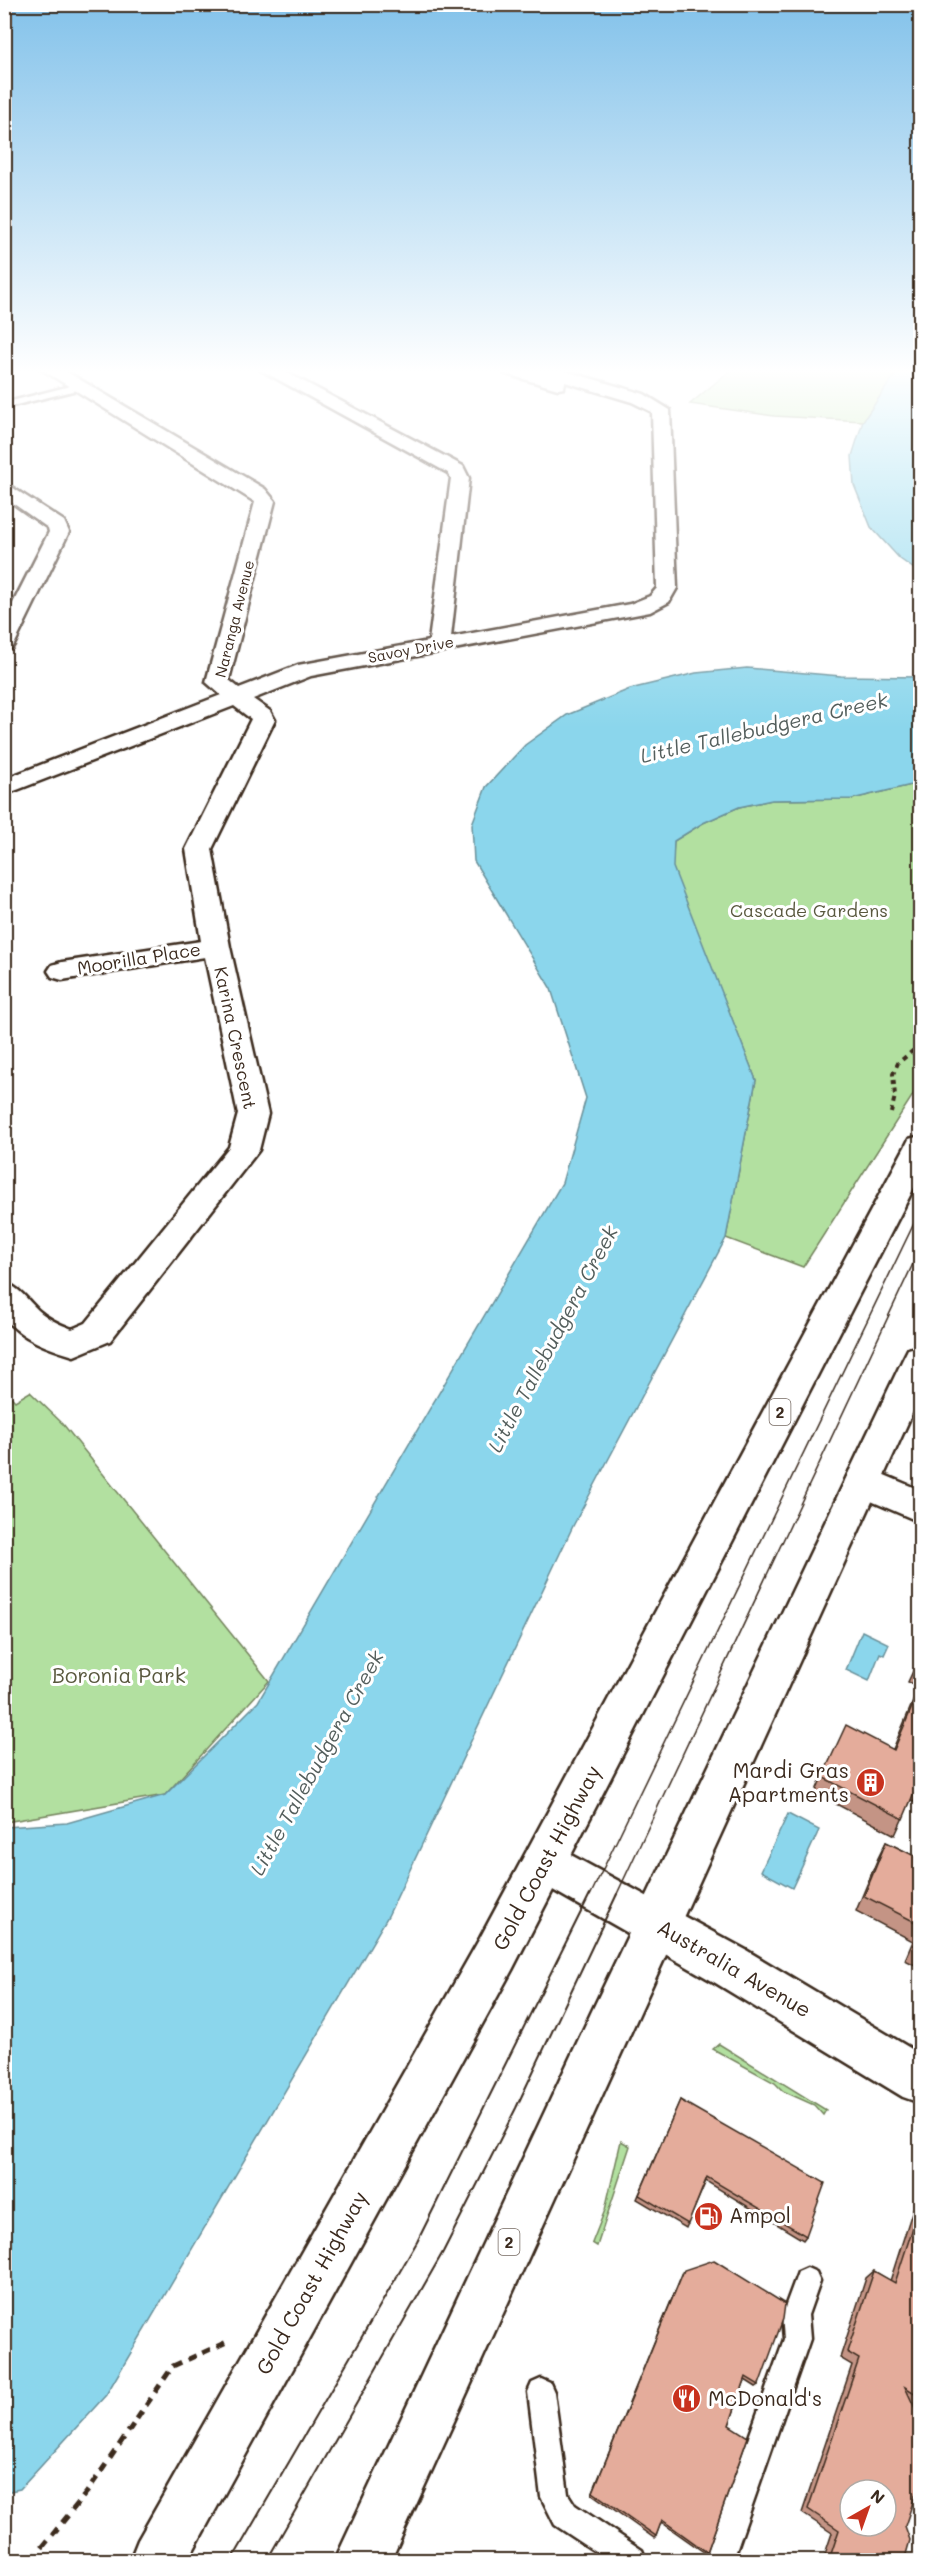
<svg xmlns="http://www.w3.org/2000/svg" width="925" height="2565" font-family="Mali,sans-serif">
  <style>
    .green { fill: #b2e0a0; stroke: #76855f; stroke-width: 1.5 }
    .water { fill: #8bd6ec; stroke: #6b919a; stroke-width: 1.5 }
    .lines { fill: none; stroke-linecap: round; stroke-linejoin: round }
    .lane-casing { stroke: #3b2a1e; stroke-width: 5 }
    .street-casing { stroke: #3b2a1e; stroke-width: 5 }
    .highway-casing { stroke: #3b2a1e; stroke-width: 5 }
    .path-far1 { stroke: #3b2a1e; stroke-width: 4; stroke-dasharray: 5 4.5; stroke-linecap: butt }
    .path { stroke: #3b2a1e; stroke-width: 5; stroke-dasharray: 9 7; stroke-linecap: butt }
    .lane { fill: #fff; fill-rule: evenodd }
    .street { fill: #fff; fill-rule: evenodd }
    .highway { fill: #fff; fill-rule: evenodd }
    .tram-far1 { stroke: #3b2a1e; stroke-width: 1.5 }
    .tram { stroke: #3b2a1e; stroke-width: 2 }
    .wall { fill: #c49485; stroke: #3b2a1e; stroke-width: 1.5 }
    .building { fill: #e4ac9b; stroke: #3b2a1e; stroke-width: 1.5; fill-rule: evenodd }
    .labels { text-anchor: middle; stroke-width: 6; stroke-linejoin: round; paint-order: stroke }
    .far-street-label { font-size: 15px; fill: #3b2a1e; stroke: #fff }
    .shield { fill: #fff; stroke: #766a62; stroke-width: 1.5 }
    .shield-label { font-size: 16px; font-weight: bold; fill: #3b2a1e }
    .park-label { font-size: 18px; fill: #59583e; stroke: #fff }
    .street-label { font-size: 18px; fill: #3b2a1e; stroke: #fff }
    .water-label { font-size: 20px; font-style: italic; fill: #535e5c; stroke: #fff }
    .near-park-label { font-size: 21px; fill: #59583e; stroke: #fff }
    .near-poi-label { font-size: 21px; fill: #3b2a1e; stroke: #fff; text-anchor: start }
    .near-street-label { font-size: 21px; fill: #3b2a1e; stroke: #fff }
  </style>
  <rect width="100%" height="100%" fill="#fff"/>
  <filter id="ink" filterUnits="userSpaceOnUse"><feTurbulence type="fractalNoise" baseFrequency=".0167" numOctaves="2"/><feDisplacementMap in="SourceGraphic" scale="12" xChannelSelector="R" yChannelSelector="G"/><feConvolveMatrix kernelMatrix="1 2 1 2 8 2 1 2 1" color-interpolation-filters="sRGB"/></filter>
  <g filter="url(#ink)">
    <path class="green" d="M 732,369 L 899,369 L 863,421 L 774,416 L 690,404 Z
      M 920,783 L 920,1084 L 803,1267 L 726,1238 L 756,1080 L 672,867 L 674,841 L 703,823 L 739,807 L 772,800 L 852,799 Z
      M 4,1389 L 15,1401 L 30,1392 L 63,1424 L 269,1681 L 165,1795 L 5,1822 Z
      M 719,2044 L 826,2110 L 823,2115 L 814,2105 L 783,2091 L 775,2083 L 713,2049 Z
      M 621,2141 L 630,2146 L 597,2246 L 592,2243 L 605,2210 Z"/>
    <path class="water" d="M 899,369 L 920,369 L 920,573 L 900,559 L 871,527 L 854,485 L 852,456 L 863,421 Z
      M 747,668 L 841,676 L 920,677 L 920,783 L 852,799 L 772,800 L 739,807 L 703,823 L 674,841 L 673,867 L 756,1080 L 726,1238 L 573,1526 L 388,1916 L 106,2395 L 20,2489 L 5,2492 L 5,1827 L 67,1823 L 165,1795 L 258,1702 L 562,1183 L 586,1098 L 551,989 L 474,861 L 472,824 L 486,787 L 525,745 L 567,715 L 630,689 L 696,673 Z
      M 862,1631 L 889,1644 L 884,1655 L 880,1653 L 869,1681 L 846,1670 Z
      M 788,1814 L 819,1830 L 792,1888 L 761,1871 Z"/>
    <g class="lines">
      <defs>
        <path id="lane" d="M 78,384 L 81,385 L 81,389 L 4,408 L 4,403 Z
          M 807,2268 L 816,2272 L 820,2281 L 808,2315 L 810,2339 L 733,2560 L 705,2560 L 784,2339 L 782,2315 L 798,2272 Z
          M 541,2379 L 550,2383 L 554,2392 L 568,2494 L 575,2505 L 642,2550 L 646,2560 L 608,2560 L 555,2525 L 541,2497 L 528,2392 L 532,2383 Z"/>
        <path id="street" d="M 41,369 L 62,369 L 265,489 L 275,501 L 229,680 L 239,688 L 298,665 L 429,641 L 451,478 L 448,473 L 259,369 L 280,369 L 463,466 L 469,478 L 451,637 L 630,604 L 650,596 L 657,588 L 652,412 L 632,402 L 565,382 L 564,388 L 558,389 L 503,373 L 501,369 L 559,369 L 644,394 L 670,410 L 677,588 L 669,602 L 650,612 L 311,676 L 253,699 L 270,711 L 275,720 L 212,849 L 230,947 L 268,1114 L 259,1150 L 110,1341 L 74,1356 C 47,1348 24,1340 4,1318 L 4,1283 C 20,1287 26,1299 38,1310 C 48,1319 59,1324 72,1329 L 86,1323 L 229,1147 L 238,1114 L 205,957 L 62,980 L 52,977 L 48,971 L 52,965 L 62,962 L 201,941 L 186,849 L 251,719 L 234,706 L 4,795 L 4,779 L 221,695 L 206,682 L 255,502 Z
          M 4,482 L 64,521 L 69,532 L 15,643 L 12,648 L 4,649 L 4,621 L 49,532 L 48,528 L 4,497 Z
          M 863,1466 L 920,1490 L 920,1522 L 850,1492 L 845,1481 L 850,1470 Z
          M 545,1841 L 746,1950 L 920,2054 L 920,2103 L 903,2097 L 714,1982 L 530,1877 L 523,1862 L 530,1847 Z"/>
        <path id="highway" d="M 920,1136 L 920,1176 L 512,1970 L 188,2560 L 130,2560 L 138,2540 L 480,1938 L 905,1147 L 909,1139 Z
          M 920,1346 L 920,1396 L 391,2560 L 335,2560 L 591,2013 L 903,1359 L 908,1349 Z"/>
      </defs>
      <use href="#lane" class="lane-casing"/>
      <use href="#street" class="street-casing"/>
      <use href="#highway" class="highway-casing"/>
      <path class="path-far1" d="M 891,1113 L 895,1096 L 893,1074 L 898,1063 L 915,1049 L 920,1035"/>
      <path class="path" d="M 32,2560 L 87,2492 L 173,2366 L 229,2341"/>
      <use href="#lane" class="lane"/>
      <use href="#street" class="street"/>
      <use href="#highway" class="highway"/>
      <path class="tram-far1" d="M 590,1896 L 920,1211
        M 616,1896 L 920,1249"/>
      <path class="tram" d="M 232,2560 L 417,2242 L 590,1894
        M 267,2560 L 443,2252 L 516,2108 L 617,1894"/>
    </g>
    <path class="wall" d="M 921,1654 L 921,1804 L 911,1800 L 895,1835 L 815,1793 L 822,1777 L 893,1749 L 919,1687 L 908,1682 Z
      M 886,1842 L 921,1859 L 921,1968 L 905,1960 L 913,1941 L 856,1911 L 878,1858 Z
      M 680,2100 L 806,2236 L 803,2240 L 706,2181 L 686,2228 L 637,2199 Z
      M 921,2202 L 921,2407 L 911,2401 L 905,2526 L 905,2558 L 906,2560 L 823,2560 L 832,2533 L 802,2513 L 852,2365 L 840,2358 L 866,2278 L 874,2271 L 890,2281 L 913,2209 Z
      M 682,2274 L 759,2385 L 756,2387 L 745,2380 L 729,2425 L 707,2552 L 705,2553 L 661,2522 L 656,2536 L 654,2538 L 592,2494 Z"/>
    <path class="building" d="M 921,1654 L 921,1666 L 916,1664 Z
      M 921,1686 L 921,1784 L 918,1783 L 903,1819 L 822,1777 L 846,1725 L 894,1750 Z
      M 886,1842 L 921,1859 L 921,1925 L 864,1896 Z
      M 921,1929 L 921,1948 L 914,1945 Z
      M 680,2100 L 825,2183 L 806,2236 L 707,2177 L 688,2224 L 639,2195 Z
      M 921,2203 L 921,2397 L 905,2387 L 921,2421 L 921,2478 L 905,2526 L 910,2540 L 905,2558 L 906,2560 L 829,2560 L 839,2530 L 808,2509 L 859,2359 L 847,2352 L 874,2271 L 895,2283 ZM 850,2490 L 886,2490 L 886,2526 L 850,2526 Z
      M 714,2260 L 785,2304 L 783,2319 L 759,2385 L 746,2377 L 729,2425 L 748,2437 L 707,2552 L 662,2520 L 656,2536 L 593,2492 L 684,2270 Z"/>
  </g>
  <linearGradient id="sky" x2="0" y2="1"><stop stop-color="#83c2ea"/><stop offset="0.51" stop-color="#fff"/><stop offset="1" stop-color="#fff" stop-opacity="0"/></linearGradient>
  <rect width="925" height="728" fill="url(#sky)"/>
  <defs>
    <symbol id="building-disc" viewBox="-11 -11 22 22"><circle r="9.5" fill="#c8321e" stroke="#fff"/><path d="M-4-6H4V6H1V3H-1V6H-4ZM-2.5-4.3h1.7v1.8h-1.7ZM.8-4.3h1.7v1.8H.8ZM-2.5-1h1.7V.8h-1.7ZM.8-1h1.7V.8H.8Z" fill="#fff"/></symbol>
    <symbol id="fuel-disc" viewBox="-11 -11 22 22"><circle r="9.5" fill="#c8321e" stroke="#fff"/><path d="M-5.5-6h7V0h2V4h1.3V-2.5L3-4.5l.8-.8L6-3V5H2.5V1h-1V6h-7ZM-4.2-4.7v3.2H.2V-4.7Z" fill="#fff"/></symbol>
    <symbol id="restaurant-disc" viewBox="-11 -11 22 22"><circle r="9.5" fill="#c8321e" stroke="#fff"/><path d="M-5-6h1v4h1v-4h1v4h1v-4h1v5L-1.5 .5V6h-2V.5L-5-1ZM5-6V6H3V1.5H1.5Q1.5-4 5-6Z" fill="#fff"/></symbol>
  </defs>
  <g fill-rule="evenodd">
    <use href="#building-disc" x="854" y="1766" width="33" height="33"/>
    <use href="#fuel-disc" x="692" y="2200" width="33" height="33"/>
    <use href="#restaurant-disc" x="670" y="2382" width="33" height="33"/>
  </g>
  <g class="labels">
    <g class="far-street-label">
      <text transform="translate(235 619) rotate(-76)" y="5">Naranga Avenue</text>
      <text transform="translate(411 650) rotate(-11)" y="5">Savoy Drive</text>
    </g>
    <g class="shield">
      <rect x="769.5" y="1399" width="21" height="26" rx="4.5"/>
      <rect x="498.5" y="2229" width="21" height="26" rx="4.5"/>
    </g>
    <g class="shield-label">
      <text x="780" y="1418">2</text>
      <text x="509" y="2248">2</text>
    </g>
    <g class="park-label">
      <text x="809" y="917">Cascade Gardens</text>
    </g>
    <g class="street-label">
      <text transform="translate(139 959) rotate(-9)" y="6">Moorilla Place</text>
      <text transform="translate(235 1038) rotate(78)" y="6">Karina Crescent</text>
    </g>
    <g class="water-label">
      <text transform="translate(764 728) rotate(-13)" y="7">Little Tallebudgera Creek</text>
      <text transform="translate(553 1339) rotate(-62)" y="7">Little Tallebudgera Creek</text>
      <text transform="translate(317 1763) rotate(-61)" y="7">Little Tallebudgera Creek</text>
    </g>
    <g class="near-park-label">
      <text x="119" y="1683">Boronia Park</text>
    </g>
    <g class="near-poi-label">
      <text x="849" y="1778" text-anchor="end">Mardi Gras<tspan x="849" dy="24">Apartments</tspan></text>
      <text x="729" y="2223">Ampol</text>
      <text x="708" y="2406">McDonald's</text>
    </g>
    <g class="near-street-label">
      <text transform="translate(547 1858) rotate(-62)" y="7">Gold Coast Highway</text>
      <text transform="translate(734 1969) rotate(30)" y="7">Australia Avenue</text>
      <text transform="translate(312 2283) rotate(-61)" y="7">Gold Coast Highway</text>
    </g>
  </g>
  <rect width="925" height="2565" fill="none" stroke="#fff" stroke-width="24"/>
  <rect x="12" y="12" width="901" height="2541" fill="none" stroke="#3b2a1e" stroke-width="2" filter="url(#ink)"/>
  <g transform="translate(868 2508) rotate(40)"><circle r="28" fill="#ffffff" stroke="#b1aaa5" stroke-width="1.5"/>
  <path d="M0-4.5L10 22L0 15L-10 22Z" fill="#c8321e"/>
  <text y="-9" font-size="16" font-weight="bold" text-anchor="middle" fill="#3b2a1e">N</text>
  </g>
</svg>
